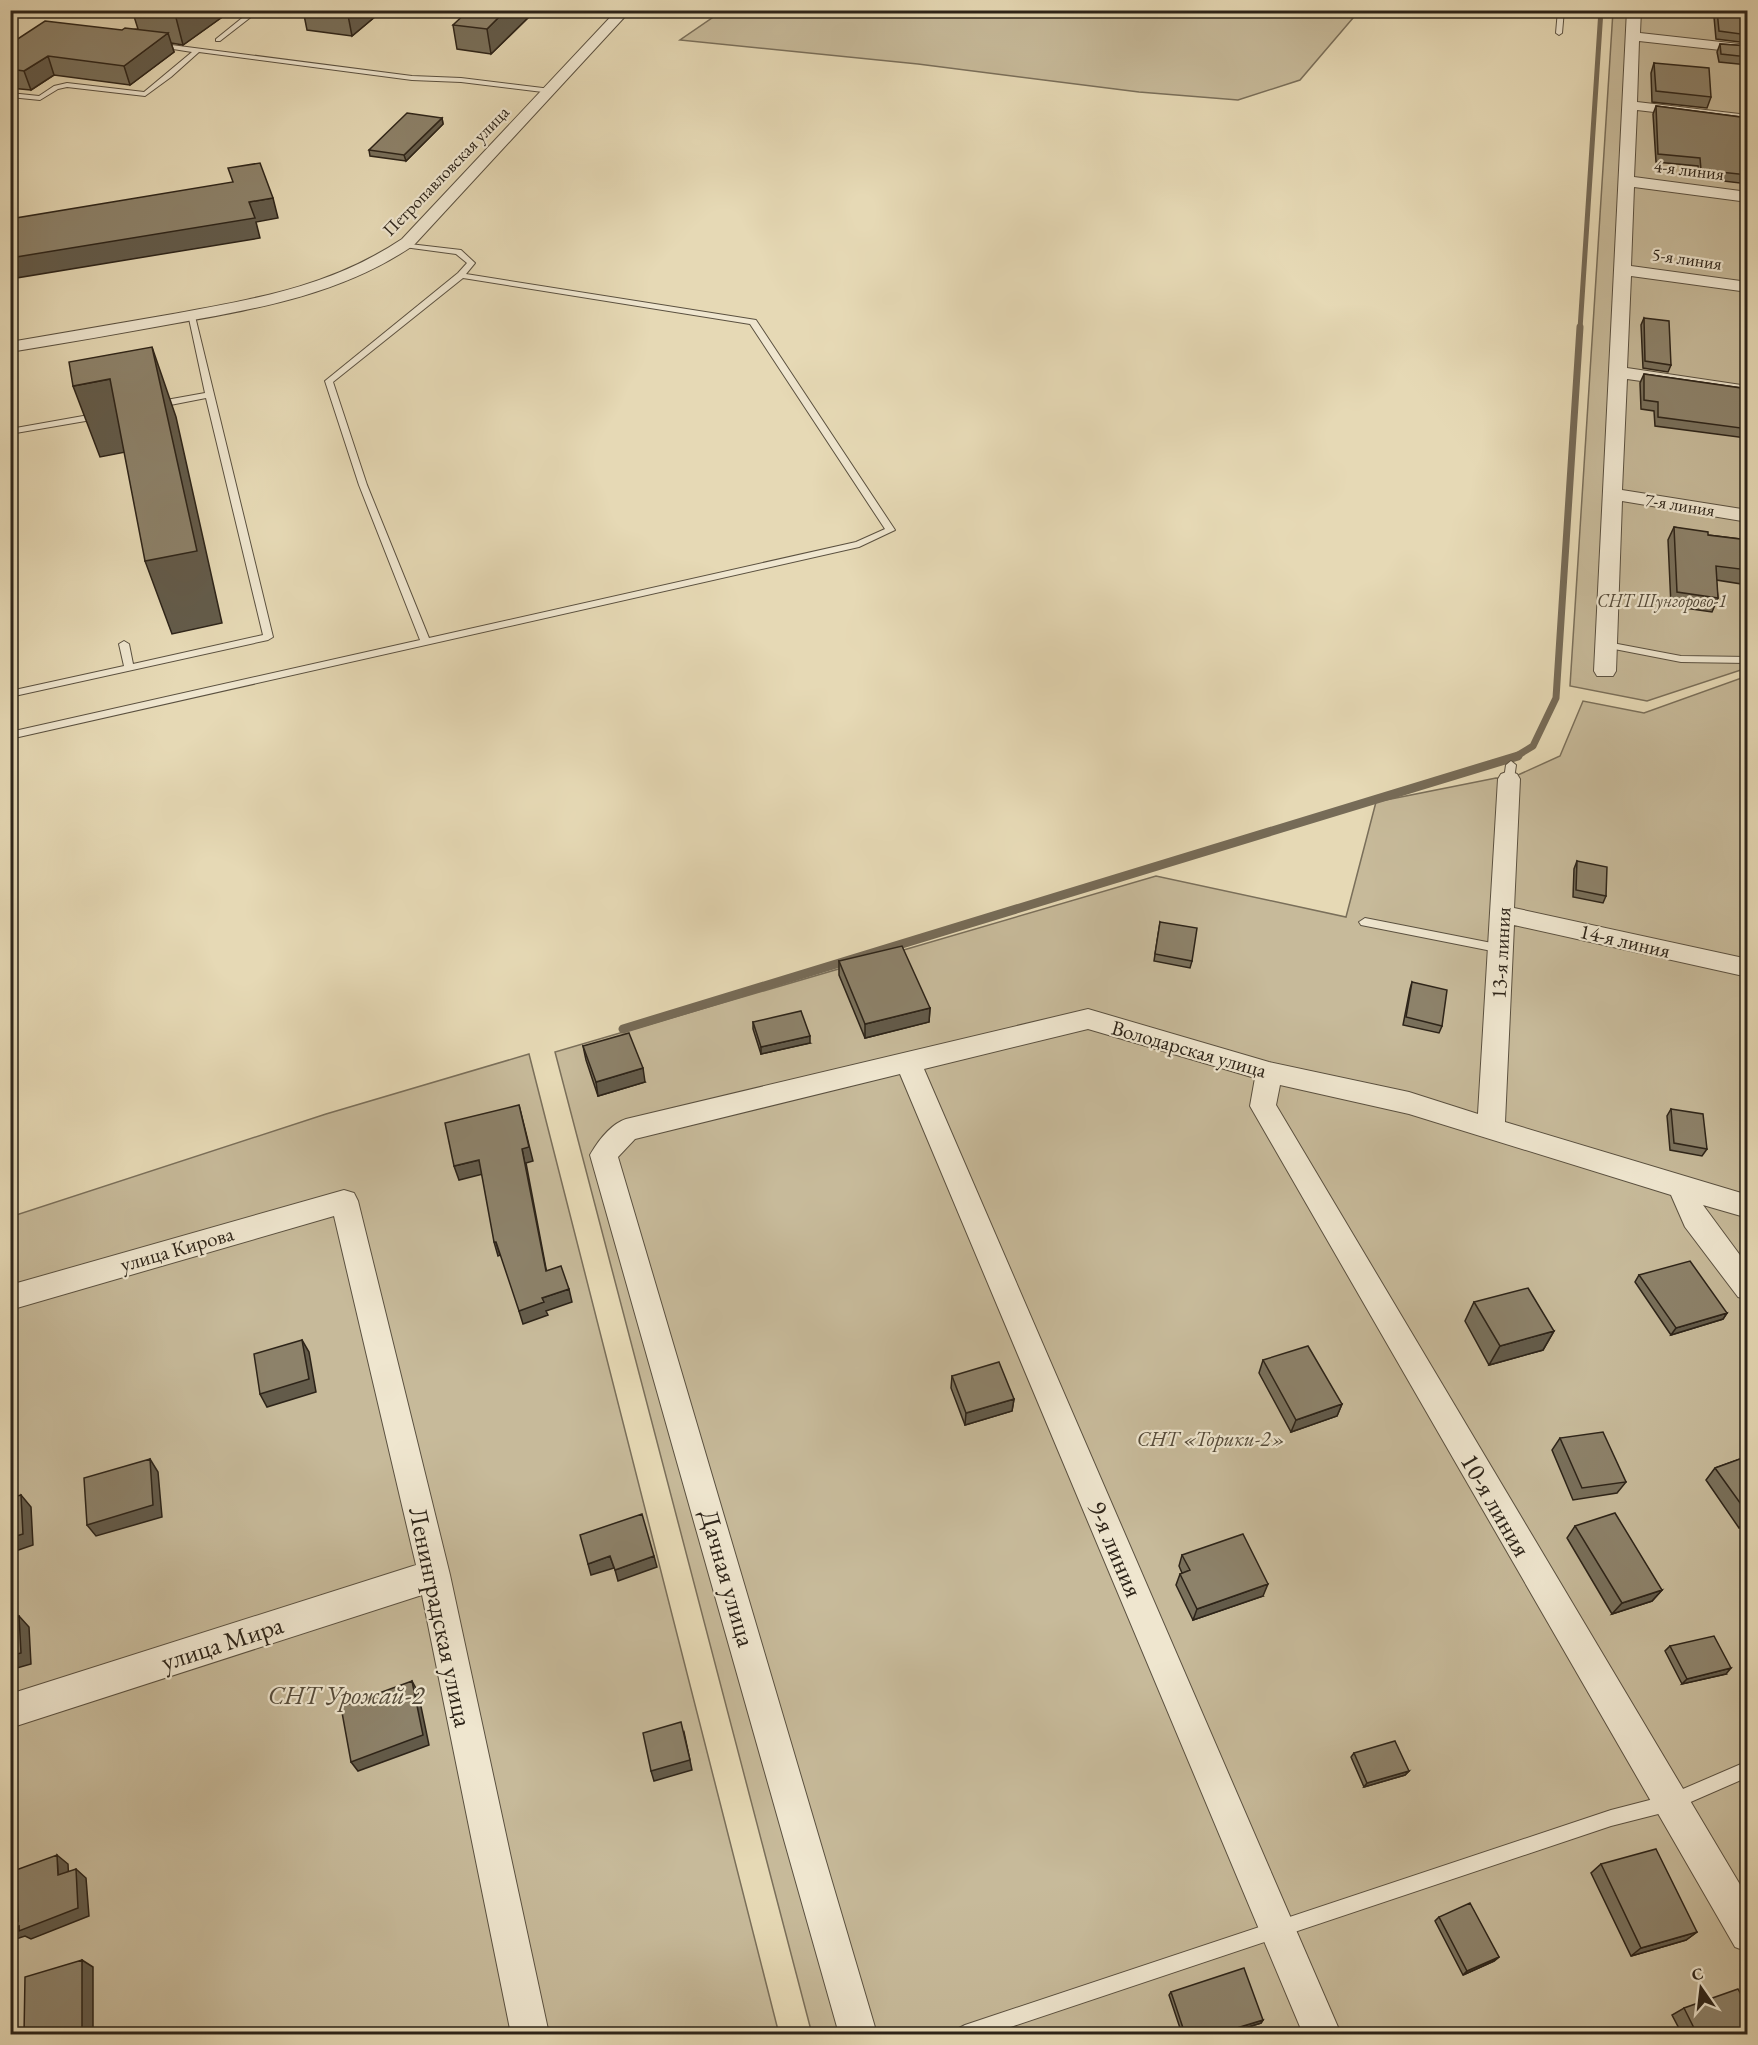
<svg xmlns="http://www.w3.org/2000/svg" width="1758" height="2045" font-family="'EB Garamond',serif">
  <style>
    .green { fill: #c7ba9a; stroke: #7a6f5a; stroke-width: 1.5 }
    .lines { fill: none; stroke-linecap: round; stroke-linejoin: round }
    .stream-far2 { stroke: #766b57; stroke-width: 5 }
    .stream-far1 { stroke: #766b57; stroke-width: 7 }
    .stream { stroke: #766b57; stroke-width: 9 }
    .service-casing { stroke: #5b5140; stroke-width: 2 }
    .minor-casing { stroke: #5b5140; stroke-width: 2 }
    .service { fill: #efe6cf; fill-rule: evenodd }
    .minor { fill: #efe6cf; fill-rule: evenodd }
    .wall { fill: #79705b; stroke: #2d2419; stroke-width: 1.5 }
    .shaded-wall { fill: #635b4a; stroke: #2d2419; stroke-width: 1.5 }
    .building { fill: #8d826a; stroke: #2d2419; stroke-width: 1.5 }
    .labels { text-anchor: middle; stroke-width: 4.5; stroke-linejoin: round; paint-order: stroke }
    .far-street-label { font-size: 18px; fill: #2d2419; stroke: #efe6cf }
    .far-park-label { font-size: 18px; font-style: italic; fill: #544a39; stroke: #efe6cf }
    .street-label { font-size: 21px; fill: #2d2419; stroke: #efe6cf }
    .park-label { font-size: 21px; font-style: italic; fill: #544a39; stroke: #efe6cf }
    .near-street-label { font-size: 26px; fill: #2d2419; stroke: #efe6cf }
    .near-park-label { font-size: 26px; font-style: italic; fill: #544a39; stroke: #efe6cf }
  </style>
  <rect width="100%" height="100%" fill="#e6d9b5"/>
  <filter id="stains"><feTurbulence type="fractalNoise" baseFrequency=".00333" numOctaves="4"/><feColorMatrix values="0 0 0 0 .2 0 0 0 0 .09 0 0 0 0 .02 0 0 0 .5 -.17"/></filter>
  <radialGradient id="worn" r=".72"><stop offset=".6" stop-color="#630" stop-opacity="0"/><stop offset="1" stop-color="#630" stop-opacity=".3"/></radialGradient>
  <path class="green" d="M 722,11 L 722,10 L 1359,11 L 1300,80 L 1238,100 L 1139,92 L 918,64 L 680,40 Z
    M 1613,11 L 1747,11 L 1747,668 L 1647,701 L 1570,686 Z
    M 1747,676 L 1747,2034 L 812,2034 L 555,1052 L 1156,876 L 1346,917 L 1376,802 L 1496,778 L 1509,779 L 1560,756 L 1583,701 L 1644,713 Z
    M 529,1054 L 779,2034 L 11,2034 L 10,1217 L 326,1114 Z"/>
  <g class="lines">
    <path class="stream-far2" d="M 1580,329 L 1601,10"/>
    <path class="stream-far1" d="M 1515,757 L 1533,746 L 1556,698 L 1580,327"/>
    <path class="stream" d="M 623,1029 L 1518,756"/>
    <defs>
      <path id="service" d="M 252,10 L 260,10 L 220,41 L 216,41 L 216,39 Z
        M 1558,10 L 1564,10 L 1562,33 L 1559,35 L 1556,33 Z
        M 156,43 L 412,76 L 461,78 L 551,89 L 554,91 L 551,93 L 461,82 L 412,80 L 199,52 L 171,77 L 145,96 L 67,87 L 58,89 L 40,100 L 10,97 L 10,93 L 39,96 L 54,86 L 67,83 L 144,92 L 192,52 L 154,46 L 153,45 Z
        M 401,243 L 461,250 L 475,263 L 466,274 L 756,320 L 895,530 L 859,547 L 10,739 L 10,732 L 420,640 L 359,485 L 325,381 L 458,273 L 467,263 L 456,254 L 404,247 L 400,245 ZM 463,278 L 750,324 L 885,529 L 856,542 L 429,638 L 367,485 L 333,382 Z
        M 188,314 L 195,316 L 273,637 L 268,640 L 10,697 L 10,691 L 124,666 L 119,644 L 124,641 L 129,644 L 133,664 L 263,635 L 206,398 L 155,408 L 151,405 L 155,402 L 205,393 Z
        M 100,413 L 103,414 L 103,418 L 10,434 L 10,429 Z
        M 1607,642 L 1681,656 L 1748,657 L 1748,663 L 1681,662 L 1604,647 L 1602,645 Z
        M 1511,761 L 1516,765 L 1514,779 L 1509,783 L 1504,779 L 1506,765 Z
        M 1365,918 L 1502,945 L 1508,949 L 1502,953 L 1361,925 L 1359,922 Z
        M 1748,1761 L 1748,1777 L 1670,1811 L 1611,1826 L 990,2034 L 956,2034 L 959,2028 L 965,2025 L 1611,1810 L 1669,1795 Z"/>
      <path id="minor" d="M 617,10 L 631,10 L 414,245 C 342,294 261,308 177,323 C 122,333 66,343 10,352 L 10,342 C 65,333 119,323 173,314 C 258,298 330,287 402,239 Z
        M 1627,10 L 1641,10 L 1640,33 L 1748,45 L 1748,53 L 1639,41 L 1637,102 L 1748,115 L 1748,123 L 1637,110 L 1634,177 L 1748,192 L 1748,202 L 1634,187 L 1631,266 L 1748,282 L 1748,292 L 1631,276 L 1627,368 L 1748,386 L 1748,396 L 1627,379 L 1622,490 L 1748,510 L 1748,522 L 1622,501 L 1616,671 L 1613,676 L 1597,676 L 1594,671 Z
        M 1509,771 L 1517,774 L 1520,779 L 1514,908 L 1748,959 L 1748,977 L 1514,925 L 1505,1122 L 1748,1195 L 1748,1218 L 1703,1205 L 1748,1266 L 1748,1300 L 1738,1297 L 1685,1227 L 1671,1195 L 1409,1114 L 1280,1085 L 1276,1105 L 1748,1898 L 1748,1952 L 1735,1947 L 1254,1113 L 1250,1106 L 1255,1078 L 1088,1029 L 924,1069 L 1341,2034 L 1303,2034 L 900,1074 L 635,1139 L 618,1157 L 877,2034 L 839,2034 L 590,1155 C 598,1141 611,1124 626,1119 L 1088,1009 L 1269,1062 L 1409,1092 L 1478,1114 L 1498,779 L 1501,774 Z
        M 344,1190 L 354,1193 L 358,1201 L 450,1575 L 549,2034 L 511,2034 L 422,1595 L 10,1728 L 10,1694 L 416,1565 L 334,1216 L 10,1310 L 10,1285 Z"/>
    </defs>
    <use href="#service" class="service-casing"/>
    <use href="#minor" class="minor-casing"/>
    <use href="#service" class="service"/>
    <use href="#minor" class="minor"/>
  </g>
  <path class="wall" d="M 132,10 L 232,10 L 183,45 L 171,43 L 174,52 L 130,85 L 54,75 L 31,90 L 10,88 L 10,44 L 138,29 Z
    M 303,10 L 383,10 L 352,36 L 307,30 Z
    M 536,10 L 491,54 L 457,49 L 453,25 Z
    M 1716,10 L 1748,13 L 1748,43 L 1716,39 L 1714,17 Z
    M 1720,44 L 1748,46 L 1748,65 L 1719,62 L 1717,52 Z
    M 1654,63 L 1711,97 L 1707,108 L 1652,102 L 1651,73 Z
    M 1656,106 L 1748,118 L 1748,184 L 1699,178 L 1698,166 L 1656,162 L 1653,114 Z
    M 442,118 L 443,124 L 406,161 L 370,156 L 369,150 Z
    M 1644,318 L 1671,365 L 1668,372 L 1643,368 L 1641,325 Z
    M 1644,374 L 1748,389 L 1748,434 L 1746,438 L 1655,426 L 1654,411 L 1641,409 L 1640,383 Z
    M 1674,527 L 1708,535 L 1748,540 L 1748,585 L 1716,580 L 1718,598 L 1712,612 L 1671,606 L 1668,540 Z
    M 1577,861 L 1606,896 L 1603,903 L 1573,897 L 1574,869 Z
    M 1160,922 L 1192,961 L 1190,968 L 1154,961 Z
    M 839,961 L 930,1008 L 929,1022 L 865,1038 L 839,975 Z
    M 1412,982 L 1442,1026 L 1439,1033 L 1403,1025 L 1410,989 Z
    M 753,1022 L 810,1043 L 761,1054 L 753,1029 Z
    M 583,1046 L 645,1082 L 598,1096 L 586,1060 Z
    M 1671,1109 L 1707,1149 L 1702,1156 L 1670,1150 L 1667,1116 Z
    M 1639,1275 L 1727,1313 L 1723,1319 L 1671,1335 L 1635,1282 Z
    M 1474,1302 L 1554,1331 L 1543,1350 L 1489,1365 L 1465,1321 Z
    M 1263,1360 L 1342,1404 L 1337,1416 L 1291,1432 L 1259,1373 Z
    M 952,1376 L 1014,1399 L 1012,1411 L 965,1425 L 951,1388 Z
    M 1560,1438 L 1626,1482 L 1617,1493 L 1573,1500 L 1552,1450 Z
    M 1748,1456 L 1748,1524 L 1739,1528 L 1706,1480 L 1715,1468 Z
    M 1575,1526 L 1662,1590 L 1652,1601 L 1612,1614 L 1567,1538 Z
    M 1182,1555 L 1263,1596 L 1193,1620 L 1176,1585 L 1180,1574 L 1182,1573 L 1179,1566 Z
    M 1670,1646 L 1726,1674 L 1682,1684 L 1665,1651 Z
    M 1354,1753 L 1409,1771 L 1405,1775 L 1364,1787 L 1351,1757 Z
    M 1601,1864 L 1697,1932 L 1686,1940 L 1631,1956 L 1591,1873 Z
    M 1439,1917 L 1499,1957 L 1494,1961 L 1463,1975 L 1435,1921 Z
    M 1171,1992 L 1263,2020 L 1261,2023 L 1225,2034 L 1182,2034 L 1169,1995 Z
    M 1684,2008 L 1748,2034 L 1682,2034 L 1672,2015 Z"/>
  <path class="shaded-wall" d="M 174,10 L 232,10 L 183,45 Z
    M 347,10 L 383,10 L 352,36 Z
    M 506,10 L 536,10 L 491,54 L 487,29 Z
    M 168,33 L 174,52 L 130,85 L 124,66 Z
    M 48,56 L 54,75 L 31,90 L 24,71 Z
    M 442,118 L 443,124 L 406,161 L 404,155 Z
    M 273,198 L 278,218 L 256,222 L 260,238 L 10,279 L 10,258 L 249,202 Z
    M 152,347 L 176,417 L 222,623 L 172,634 L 145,561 Z
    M 110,379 L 136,450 L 100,457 L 73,386 Z
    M 930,1008 L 929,1022 L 865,1038 L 865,1024 Z
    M 810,1036 L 810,1043 L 761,1054 L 761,1047 Z
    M 643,1068 L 645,1082 L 598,1096 L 596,1082 Z
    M 519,1105 L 533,1161 L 526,1163 L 549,1284 L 546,1271 L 522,1149 Z
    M 479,1160 L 483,1174 L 459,1180 L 454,1166 Z
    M 494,1242 L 496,1242 L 500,1255 L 498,1256 Z
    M 569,1289 L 572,1302 L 546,1311 L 548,1315 L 523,1324 L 519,1311 L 542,1298 Z
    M 1727,1313 L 1723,1319 L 1671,1335 L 1676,1328 Z
    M 1554,1331 L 1543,1350 L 1489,1365 L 1500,1346 Z
    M 302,1340 L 309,1352 L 316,1392 L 267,1407 L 260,1394 Z
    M 1014,1399 L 1012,1411 L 965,1425 L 966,1413 Z
    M 1342,1404 L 1337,1416 L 1291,1432 L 1296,1420 Z
    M 150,1459 L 158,1472 L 162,1517 L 96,1536 L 87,1525 Z
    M 21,1495 L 31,1507 L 33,1545 L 10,1553 L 10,1538 Z
    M 1748,1518 L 1748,1524 L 1739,1528 Z
    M 610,1556 L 614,1568 L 591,1575 L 588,1564 Z
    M 654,1556 L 657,1567 L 618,1581 L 615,1570 Z
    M 1268,1584 L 1263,1596 L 1193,1620 L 1197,1609 Z
    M 1662,1590 L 1652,1601 L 1612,1614 L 1622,1603 Z
    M 19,1616 L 29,1627 L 31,1664 L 10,1670 L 10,1656 Z
    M 1731,1668 L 1726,1674 L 1682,1684 L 1687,1679 Z
    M 412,1681 L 418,1692 L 429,1745 L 358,1771 L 351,1762 Z
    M 684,1732 L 692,1770 L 654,1781 L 651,1771 Z
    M 1409,1771 L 1405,1775 L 1364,1787 L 1367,1783 Z
    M 57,1855 L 68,1864 L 69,1884 L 58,1875 Z
    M 76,1869 L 86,1878 L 89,1916 L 31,1939 L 25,1936 L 10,1941 L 10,1929 Z
    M 1697,1932 L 1686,1940 L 1631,1956 L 1641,1948 Z
    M 1499,1957 L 1494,1961 L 1463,1975 L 1467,1971 Z
    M 82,1960 L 93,1967 L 93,2034 L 65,2034 Z
    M 1263,2020 L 1261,2023 L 1225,2034 L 1217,2034 Z"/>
  <path class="building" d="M 469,10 L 506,10 L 487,29 L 453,25 Z
    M 1717,10 L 1748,13 L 1748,35 L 1719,31 Z
    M 45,21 L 122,30 L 125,28 L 168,33 L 124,66 L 48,56 L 24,71 L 10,69 L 10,44 Z
    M 1720,44 L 1748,46 L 1748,57 L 1721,54 Z
    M 1654,63 L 1709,68 L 1711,97 L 1656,91 Z
    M 1656,106 L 1748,118 L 1748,175 L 1701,170 L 1700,158 L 1658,154 Z
    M 407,113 L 442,118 L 404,155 L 369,150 Z
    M 260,163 L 273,198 L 249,202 L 255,218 L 10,258 L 10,219 L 233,182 L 228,168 Z
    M 1644,318 L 1669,321 L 1671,365 L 1645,361 Z
    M 152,347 L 197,551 L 145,561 L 110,379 L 73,386 L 69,362 Z
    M 1644,374 L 1748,389 L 1748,429 L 1658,417 L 1658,402 L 1644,400 Z
    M 1674,527 L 1708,532 L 1708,535 L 1748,540 L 1748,570 L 1716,566 L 1718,598 L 1677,592 Z
    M 1577,861 L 1607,867 L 1606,896 L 1576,890 Z
    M 1160,922 L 1197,928 L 1192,961 L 1155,954 Z
    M 902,946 L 930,1008 L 865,1024 L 839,961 Z
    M 1412,982 L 1447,990 L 1442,1026 L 1406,1017 Z
    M 801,1011 L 810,1036 L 761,1047 L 753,1022 Z
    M 629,1033 L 643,1068 L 596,1082 L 583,1046 Z
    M 519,1105 L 529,1147 L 522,1149 L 546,1271 L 561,1266 L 569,1289 L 542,1298 L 544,1302 L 519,1311 L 496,1242 L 494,1242 L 479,1160 L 454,1166 L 445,1123 Z
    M 1671,1109 L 1703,1114 L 1707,1149 L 1674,1143 Z
    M 1690,1261 L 1727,1313 L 1676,1328 L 1639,1275 Z
    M 1528,1288 L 1554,1331 L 1500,1346 L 1474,1302 Z
    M 302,1340 L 309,1379 L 260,1394 L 254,1354 Z
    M 1308,1346 L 1342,1404 L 1296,1420 L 1263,1360 Z
    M 999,1362 L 1014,1399 L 966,1413 L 952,1376 Z
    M 1603,1432 L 1626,1482 L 1582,1488 L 1560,1438 Z
    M 1748,1456 L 1748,1514 L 1715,1468 Z
    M 150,1459 L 153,1505 L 87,1525 L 84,1478 Z
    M 21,1495 L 23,1534 L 10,1538 L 10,1498 Z
    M 1615,1513 L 1662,1590 L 1622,1603 L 1575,1526 Z
    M 642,1514 L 654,1556 L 615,1570 L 610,1556 L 588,1564 L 580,1535 Z
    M 1243,1534 L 1268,1584 L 1197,1609 L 1180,1574 L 1190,1570 L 1182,1555 Z
    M 19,1616 L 21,1653 L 10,1656 L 10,1619 Z
    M 1714,1636 L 1731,1668 L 1687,1679 L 1670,1646 Z
    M 412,1681 L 423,1735 L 351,1762 L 341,1707 Z
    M 681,1722 L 690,1760 L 651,1771 L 643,1733 Z
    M 1395,1741 L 1409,1771 L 1367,1783 L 1354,1753 Z
    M 1656,1849 L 1697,1932 L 1641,1948 L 1601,1864 Z
    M 57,1855 L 58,1875 L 76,1869 L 78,1908 L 19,1931 L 19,1926 L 10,1929 L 10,1917 L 18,1921 L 16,1870 Z
    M 1470,1903 L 1499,1957 L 1467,1971 L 1439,1917 Z
    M 82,1960 L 82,2029 L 65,2034 L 24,2034 L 25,1977 Z
    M 1244,1968 L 1263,2020 L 1217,2034 L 1185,2034 L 1171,1992 Z
    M 1738,1989 L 1748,2007 L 1748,2034 L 1697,2034 L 1684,2008 Z"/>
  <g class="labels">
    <g class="far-street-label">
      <text transform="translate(1689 170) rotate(7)" y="6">4-я линия</text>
      <text transform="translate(446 171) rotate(-46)" y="6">Петропавловская улица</text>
      <text transform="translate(1687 259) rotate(8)" y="6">5-я линия</text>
      <text transform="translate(1680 505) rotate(9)" y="6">7-я линия</text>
    </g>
    <g class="far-park-label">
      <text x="1662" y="607">СНТ Шунгорово-1</text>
    </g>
    <g class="street-label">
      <text transform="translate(1625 941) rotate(13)" y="7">14-я линия</text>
      <text transform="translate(1501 953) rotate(-87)" y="7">13-я линия</text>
      <text transform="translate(1189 1049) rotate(16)" y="7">Володарская улица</text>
      <text transform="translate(177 1249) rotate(-16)" y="7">улица Кирова</text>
    </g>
    <g class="park-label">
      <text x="1211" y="1446">СНТ «Торики-2»</text>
    </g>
    <g class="near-street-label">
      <text transform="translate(1496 1505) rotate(60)" y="9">10-я линия</text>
      <text transform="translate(1116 1549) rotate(67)" y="9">9-я линия</text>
      <text transform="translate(728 1578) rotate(74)" y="9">Дачная улица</text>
      <text transform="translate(441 1617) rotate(78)" y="9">Ленинградская улица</text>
      <text transform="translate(222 1643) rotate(-18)" y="9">улица Мира</text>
    </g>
    <g class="near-park-label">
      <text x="346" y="1704">СНТ Урожай-2</text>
    </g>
  </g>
  <rect width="1758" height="2045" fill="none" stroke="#e6d9b5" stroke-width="36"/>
  <rect x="12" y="12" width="1734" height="2021" fill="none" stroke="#2d2419" stroke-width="3"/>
  <rect x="18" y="18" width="1722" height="2009" fill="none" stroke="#2d2419" stroke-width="1.5"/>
  <g transform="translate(1701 1988) rotate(346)" stroke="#efe6cf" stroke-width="4.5" paint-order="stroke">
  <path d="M0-4.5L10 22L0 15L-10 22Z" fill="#2d2419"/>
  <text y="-9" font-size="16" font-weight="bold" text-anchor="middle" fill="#2d2419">С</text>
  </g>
  <rect width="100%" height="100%" filter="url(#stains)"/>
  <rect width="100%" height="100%" fill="url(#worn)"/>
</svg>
